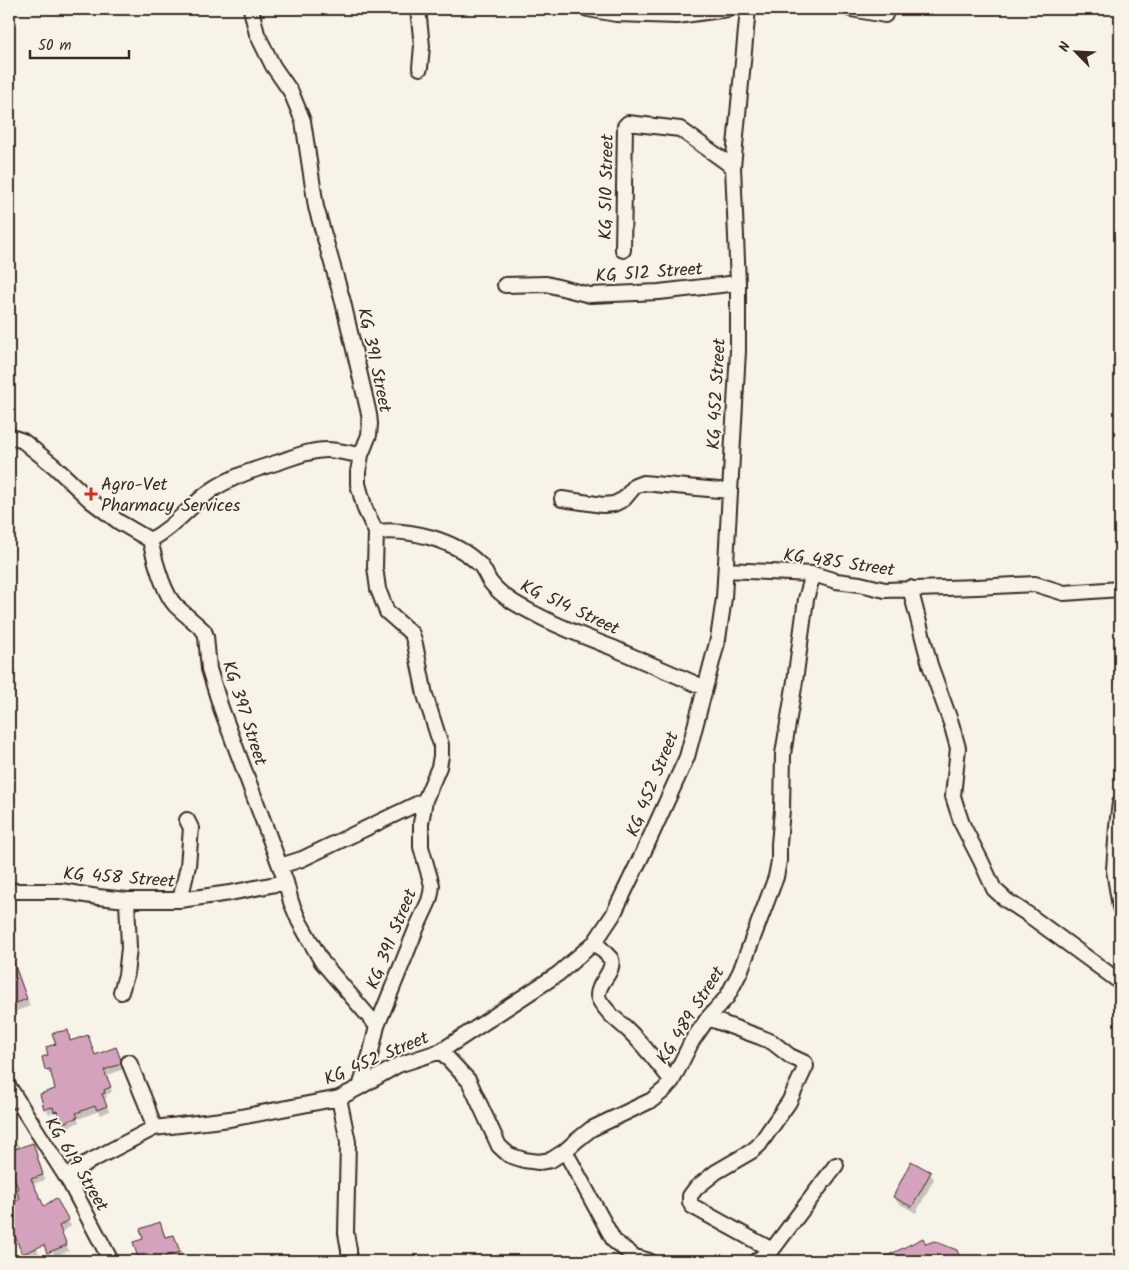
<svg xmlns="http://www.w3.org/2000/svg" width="1129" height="1270" font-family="Kalam,sans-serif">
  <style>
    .shadow { fill: #0003 }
    .building { fill: #d5a2bd; stroke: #3b2a1e }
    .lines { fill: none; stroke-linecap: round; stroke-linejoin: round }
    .minor-casing { stroke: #3b2a1e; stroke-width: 18 }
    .minor { stroke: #f7f3e8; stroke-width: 14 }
    .poi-dot { fill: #c8321e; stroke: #f7f3e8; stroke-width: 2 }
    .labels { text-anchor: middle; stroke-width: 4; stroke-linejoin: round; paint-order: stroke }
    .street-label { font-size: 18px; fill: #3b2a1e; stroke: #f7f3e8 }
    .poi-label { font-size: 18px; fill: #3b2a1e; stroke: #f7f3e8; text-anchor: start }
  </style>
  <rect width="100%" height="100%" fill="#f7f3e8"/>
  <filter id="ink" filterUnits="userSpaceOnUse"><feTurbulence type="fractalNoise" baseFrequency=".02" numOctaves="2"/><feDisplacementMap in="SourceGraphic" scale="10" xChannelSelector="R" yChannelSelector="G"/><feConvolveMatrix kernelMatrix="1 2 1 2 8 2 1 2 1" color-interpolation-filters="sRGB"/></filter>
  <g filter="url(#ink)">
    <path class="shadow" d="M 13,963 L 16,969 L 30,1006 L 9,1014 L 9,964 Z
      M 67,1032 L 71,1042 L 87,1036 L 96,1057 L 119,1054 L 123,1066 L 123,1069 L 106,1076 L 112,1092 L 106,1095 L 107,1098 L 104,1099 L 109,1111 L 101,1115 L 99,1111 L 78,1119 L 79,1122 L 67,1128 L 61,1115 L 58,1116 L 56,1111 L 49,1114 L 46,1109 L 41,1095 L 57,1090 L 53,1074 L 49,1074 L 46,1069 L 49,1056 Z
      M 15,1139 L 20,1148 L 32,1144 L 35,1149 L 45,1180 L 33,1184 L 44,1207 L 56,1200 L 71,1226 L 61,1232 L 69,1251 L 55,1256 L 46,1240 L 35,1244 L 39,1253 L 26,1259 L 18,1240 L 9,1244 L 9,1141 Z
      M 930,1173 L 934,1179 L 916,1213 L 898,1203 L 894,1197 Z
      M 160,1224 L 163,1230 L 166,1238 L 174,1236 L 177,1242 L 182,1258 L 174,1261 L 140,1261 L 135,1243 L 144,1240 Z
      M 926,1246 L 956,1251 L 962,1261 L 885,1261 L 887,1258 Z"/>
    <path class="building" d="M 9,952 L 10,952 L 27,999 L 9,1006 Z
      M 68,1030 L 70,1041 L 88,1035 L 95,1055 L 116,1047 L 121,1060 L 121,1064 L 104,1070 L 111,1087 L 104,1090 L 105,1093 L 102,1094 L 107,1106 L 97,1110 L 95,1106 L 76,1113 L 78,1117 L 63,1123 L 57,1111 L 54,1112 L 53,1107 L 44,1109 L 40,1094 L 55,1089 L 50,1069 L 45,1070 L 42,1057 L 48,1055 L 46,1047 L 56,1044 L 52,1033 Z
      M 33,1143 L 43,1175 L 31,1179 L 44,1206 L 56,1198 L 69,1220 L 59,1226 L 67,1245 L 47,1253 L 44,1245 L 22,1254 L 15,1236 L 9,1238 L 9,1204 L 20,1199 L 16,1190 L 18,1189 L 9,1161 L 9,1151 Z
      M 911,1161 L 931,1172 L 912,1207 L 893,1197 Z
      M 160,1222 L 165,1237 L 174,1235 L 180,1252 L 151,1261 L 139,1261 L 133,1242 L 143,1239 L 140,1229 Z
      M 923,1238 L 926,1244 L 934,1241 L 957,1250 L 961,1261 L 877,1261 Z"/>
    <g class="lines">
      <defs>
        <path id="minor" d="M 251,9 L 257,34 L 273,66 L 291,92 L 303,121 L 316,207 L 343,302 L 369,414 L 370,424 L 369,435 L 361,455 L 358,472 L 358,484 L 365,509 L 376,532 L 375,567 L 378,589 L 387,612 L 412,634 L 415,644 L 425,695 L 441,745 L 441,756 L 439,767 L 425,800 L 421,823 L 421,847 L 432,885 L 431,893 L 429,901 L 417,927 L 377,1026 L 371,1052 L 360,1087
          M 418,9 L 422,46 L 420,68
          M 588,9 L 616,14 L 677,16 L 728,9
          M 851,9 L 885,15
          M 623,250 L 625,126 L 628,123 L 680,129 L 733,167
          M 505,285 L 546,284 L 590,295 L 659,292 L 738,283
          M 9,436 L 23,441 L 54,466 L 91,501 L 119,522 L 150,540 C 154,557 163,592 175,605 C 184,614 195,622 204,631 L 206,636 L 209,669 L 221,708 L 286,882 L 291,902 L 299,921 L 322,962 L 377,1026
          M 562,499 L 603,505 L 614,504 L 624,499 L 635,486 L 643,483 L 730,491
          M 376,532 C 409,528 455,540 479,564 C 485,569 486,577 491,583 C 503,598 521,607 537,615 C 561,628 586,637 611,647 C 642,661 674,674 705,688
          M 150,540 C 174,528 190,505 212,490 C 233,476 256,469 279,462 C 294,457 310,450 327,450 C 338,450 350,454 361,455
          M 726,570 L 813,574 L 836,581 L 860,584 L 885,590 L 977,587 L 1035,584 L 1064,593 L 1120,589
          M 910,588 L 930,665 L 951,723 L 958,748 L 953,796 L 957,809 L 962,824 L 981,861 L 994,889 L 1006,900 L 1026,913 L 1120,982
          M 1120,803 L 1117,826 L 1114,870 L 1120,907
          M 280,866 L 302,859 L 425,800
          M 9,891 L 61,891 L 98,897 L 127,900 L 180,900 L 230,893 L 286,882
          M 180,900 L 188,866 L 191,828 L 187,820
          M 595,942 L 611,959 C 615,972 598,982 598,995 C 598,1001 607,1010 611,1015 C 616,1020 623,1025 628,1030 C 644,1045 658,1064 672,1081
          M 121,992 L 126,975 L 129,948 L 127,900
          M 708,1018 L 760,1037 L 772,1042 L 790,1056 L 805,1063 L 806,1066 L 789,1102 L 759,1145 L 752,1151 L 716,1172 L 696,1188 L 690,1196 L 690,1202 L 692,1206 L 772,1250
          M 441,1051 L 469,1081 L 499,1146 L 509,1155 L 524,1160 L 539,1162 L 551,1160 L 565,1151 L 576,1141 L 591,1129 L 652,1100 L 664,1090 L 672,1081 L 692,1041 L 708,1018 L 727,997 L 740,972 L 776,877 L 779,861 L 779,844 L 782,810 L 783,754 L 795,681 L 806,599 L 813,574
          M 129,1062 L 147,1106 L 154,1128
          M 9,1087 L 70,1183 L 111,1261
          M 339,1098 L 348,1142 L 346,1233 L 349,1250 L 349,1261
          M 565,1151 L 614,1241 L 635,1257 L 649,1261
          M 70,1183 L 77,1168 L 154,1128 L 230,1119 L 339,1098 L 360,1087 L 398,1065 L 441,1051 L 558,974 L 595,942 L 613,915 L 644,851 L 687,757 L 718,639 L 724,598 L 738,351 L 738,283 L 733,167 L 748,9
          M 756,1261 L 772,1250 L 836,1165"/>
      </defs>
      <use href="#minor" class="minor-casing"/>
      <use href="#minor" class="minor"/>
    </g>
  </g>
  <path class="poi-dot" d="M88.5 486.5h5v5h5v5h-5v5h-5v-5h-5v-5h5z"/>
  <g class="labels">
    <g class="street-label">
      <text transform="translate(606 187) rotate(-89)" y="6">KG 510 Street</text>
      <text transform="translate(649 272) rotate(-4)" y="6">KG 512 Street</text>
      <text transform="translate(375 360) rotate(78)" y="6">KG 391 Street</text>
      <text transform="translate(716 394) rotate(-87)" y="6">KG 452 Street</text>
      <text transform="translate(839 562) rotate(8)" y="6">KG 485 Street</text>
      <text transform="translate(570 607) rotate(25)" y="6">KG 514 Street</text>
      <text transform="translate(245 713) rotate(72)" y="6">KG 397 Street</text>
      <text transform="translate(652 784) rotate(-68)" y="6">KG 452 Street</text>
      <text transform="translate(119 877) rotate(4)" y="6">KG 458 Street</text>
      <text transform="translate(391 939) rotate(-68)" y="6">KG 391 Street</text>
      <text transform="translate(690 1015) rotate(-58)" y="6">KG 489 Street</text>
      <text transform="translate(376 1058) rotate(-23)" y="6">KG 452 Street</text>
      <text transform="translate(77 1164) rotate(59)" y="6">KG 619 Street</text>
    </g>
    <g class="poi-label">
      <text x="101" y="490">Agro-Vet<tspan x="101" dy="21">Pharmacy Services</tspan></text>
    </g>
  </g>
  <rect width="1129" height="1270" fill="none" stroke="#f7f3e8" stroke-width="30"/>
  <rect x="15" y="15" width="1099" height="1240" fill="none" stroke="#3b2a1e" stroke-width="2" filter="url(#ink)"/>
  <g transform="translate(1076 52) rotate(294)" stroke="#f7f3e8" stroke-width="4" paint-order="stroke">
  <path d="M0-4L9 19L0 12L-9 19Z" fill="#3b2a1e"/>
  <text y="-8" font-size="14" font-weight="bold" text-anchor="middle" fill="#3b2a1e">N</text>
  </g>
  <path d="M30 50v8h99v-8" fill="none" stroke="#3b2a1e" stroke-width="2.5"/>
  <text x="38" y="50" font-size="15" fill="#3b2a1e" stroke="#f7f3e8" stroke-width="4" paint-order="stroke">50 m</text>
</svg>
